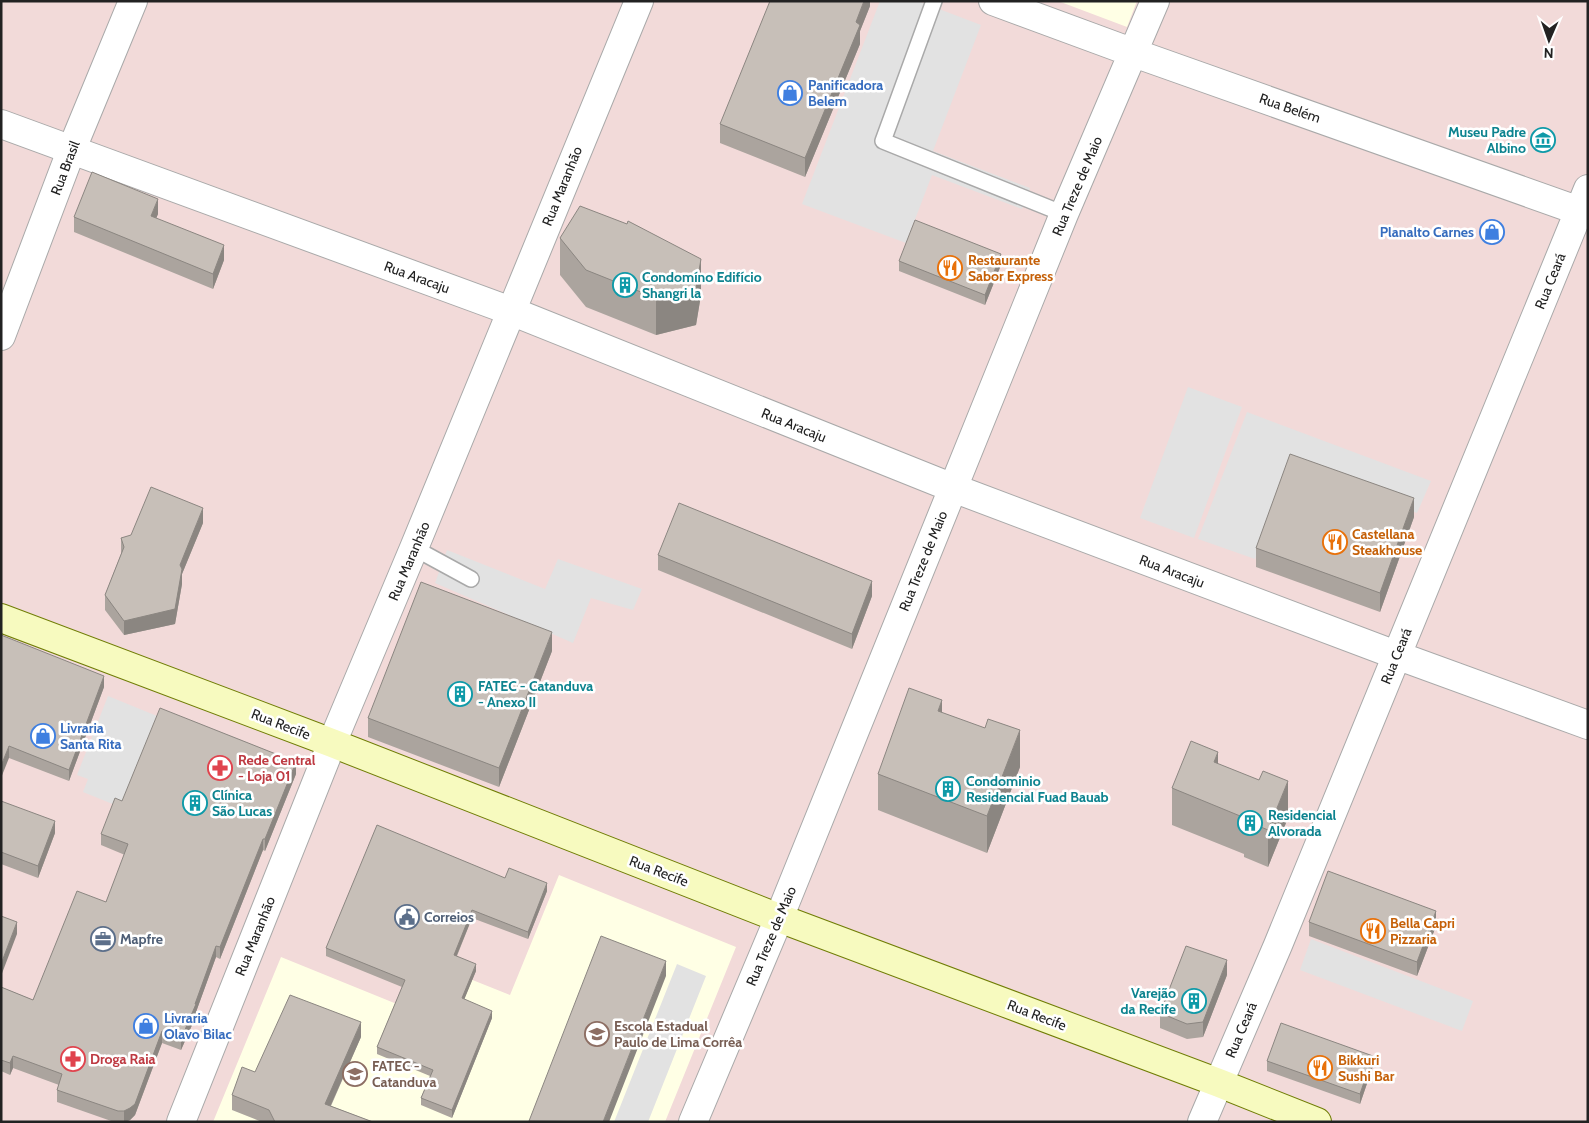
<svg xmlns="http://www.w3.org/2000/svg" width="1589" height="1123" font-family="Cabin,sans-serif">
  <style>
    .commercial { fill: #f2dad9 }
    .education { fill: #ffffe5 }
    .parking { fill: #e2e2e2 }
    .lines { fill: none; stroke-linecap: round; stroke-linejoin: round }
    .service-casing { stroke: #a9a9a9; stroke-width: 18 }
    .minor-casing { stroke: #a9a9a9; stroke-width: 30 }
    .tertiary-casing { stroke: #a9a9a9; stroke-width: 30 }
    .secondary-casing { stroke: #707d05; stroke-width: 30 }
    .service { stroke: #fff; stroke-width: 15 }
    .minor { stroke: #fff; stroke-width: 28 }
    .tertiary { stroke: #fff; stroke-width: 28 }
    .secondary { stroke: #f7fabf; stroke-width: 28 }
    .wall { fill: #aba49e }
    .shaded-wall { fill: #8b8681 }
    .building { fill: #c7bfb8; stroke: #8b8681 }
    .labels { text-anchor: middle; stroke-width: 5; stroke-linejoin: round; paint-order: stroke }
    .shop-label { font-size: 14px; font-weight: bold; fill: #366cbe; stroke: #fff; text-anchor: start }
    .street-label { font-size: 14px; fill: #222; stroke: #fff }
    .culture-label { font-size: 14px; font-weight: bold; fill: #0d838f; stroke: #fff; text-anchor: start }
    .food-label { font-size: 14px; font-weight: bold; fill: #c56008; stroke: #fff; text-anchor: start }
    .health-label { font-size: 14px; font-weight: bold; fill: #be3a42; stroke: #fff; text-anchor: start }
    .service-label { font-size: 14px; font-weight: bold; fill: #4e5e75; stroke: #fff; text-anchor: start }
    .education-label { font-size: 14px; font-weight: bold; fill: #785e54; stroke: #fff; text-anchor: start }
  </style>
  <rect width="100%" height="100%" fill="#f2efe9"/>
  <path class="commercial" d="M 1,1 L 1588,1 L 1588,1122 L 1,1122 Z"/>
  <path class="education" d="M 1058,1 L 1137,1 L 1127,27 Z
    M 559,875 L 736,947 L 665,1122 L 213,1122 L 281,957 L 451,1026 L 470,979 L 510,995 Z"/>
  <path class="parking" d="M 880,1 L 918,1 L 981,25 L 933,151 L 1030,188 L 1022,209 L 932,175 L 906,243 L 802,204 Z
    M 1188,387 L 1242,407 L 1194,538 L 1140,518 Z
    M 1247,412 L 1431,481 L 1417,513 L 1290,468 L 1255,559 L 1198,539 Z
    M 447,550 L 545,589 L 558,559 L 642,589 L 633,610 L 591,598 L 573,643 L 435,583 Z
    M 108,696 L 157,716 L 120,807 L 83,792 L 88,779 L 77,775 Z
    M 1311,939 L 1473,1001 L 1462,1031 L 1300,970 Z
    M 677,964 L 706,976 L 648,1122 L 614,1122 Z"/>
  <g class="lines">
    <defs>
      <path id="service" d="M 934,1 L 883,141 L 1064,214
        M 414,548 L 471,579"/>
      <path id="minor" d="M 993,1 L 1134,53 L 1588,214
        M 1,124 L 511,311 L 953,488 L 1396,655 L 1588,725
        M 693,1122 L 779,918 L 1064,214 L 1155,1
        M 1202,1122 L 1278,945 L 1588,189"/>
      <path id="tertiary" d="M 1,336 L 71,151 L 133,1
        M 181,1122 L 332,743 L 414,548 L 639,1"/>
      <path id="secondary" d="M 1,618 L 332,743 L 779,918 L 1219,1083 L 1317,1122"/>
    </defs>
    <use href="#service" class="service-casing"/>
    <use href="#minor" class="minor-casing"/>
    <use href="#tertiary" class="tertiary-casing"/>
    <use href="#secondary" class="secondary-casing"/>
    <use href="#service" class="service"/>
    <use href="#minor" class="minor"/>
    <use href="#tertiary" class="tertiary"/>
    <use href="#secondary" class="secondary"/>
  </g>
  <path class="wall" d="M 870,1 L 870,6 L 860,31 L 860,44 L 805,177 L 720,143 L 720,124 Z
    M 158,214 L 156,218 L 224,260 L 213,289 L 74,232 L 74,217 Z
    M 560,238 L 701,295 L 696,325 L 656,335 L 586,307 L 560,275 Z
    M 899,261 L 1001,265 L 985,305 L 899,271 Z
    M 1414,517 L 1380,612 L 1256,567 L 1256,548 Z
    M 203,523 L 182,574 L 182,584 L 175,624 L 124,635 L 105,610 L 105,595 L 121,554 L 121,538 Z
    M 658,555 L 872,596 L 852,649 L 658,570 Z
    M 1,635 L 104,687 L 69,781 L 9,758 Z
    M 552,651 L 499,787 L 368,737 L 368,718 Z
    M 942,713 L 1020,767 L 987,853 L 878,810 L 878,774 Z
    M 296,774 L 265,851 L 263,850 L 220,959 L 216,957 L 196,1012 L 196,1016 L 181,1050 L 162,1043 L 135,1115 L 130,1120 L 126,1122 L 114,1122 L 57,1102 L 57,1090 L 59,1085 L 13,1068 L 10,1075 L 1,1071 L 1,987 L 33,1000 L 106,902 L 125,855 L 101,845 L 101,834 L 122,801 Z
    M 1172,788 L 1288,818 L 1268,867 L 1244,857 L 1244,854 L 1172,825 Z
    M 1,801 L 55,833 L 38,878 L 1,864 Z
    M 505,878 L 547,891 L 528,939 L 472,918 L 457,956 L 476,971 L 464,999 L 492,1018 L 452,1118 L 421,1105 L 421,1098 L 430,1076 L 377,1054 L 377,1047 L 402,987 L 326,956 L 326,948 Z
    M 1309,922 L 1436,926 L 1417,976 L 1309,936 Z
    M 1227,975 L 1203,1037 L 1187,1039 L 1160,1028 L 1160,1013 Z
    M 361,1037 L 331,1106 L 373,1122 L 262,1122 L 232,1110 L 232,1095 L 255,1072 Z
    M 1267,1061 L 1373,1066 L 1360,1104 L 1267,1071 Z"/>
  <path class="shaded-wall" d="M 864,1 L 870,1 L 870,6 L 860,31 L 860,44 L 805,177 L 805,158 L 856,22 Z
    M 158,199 L 158,214 L 151,231 L 151,216 Z
    M 224,245 L 224,260 L 213,289 L 213,274 Z
    M 1001,254 L 1001,265 L 985,305 L 985,295 Z
    M 701,259 L 701,295 L 696,325 L 656,335 L 656,298 Z
    M 1414,498 L 1414,517 L 1380,612 L 1380,593 Z
    M 203,508 L 203,523 L 182,574 L 182,584 L 175,624 L 124,635 L 124,621 L 180,565 Z
    M 872,581 L 872,596 L 852,649 L 852,634 Z
    M 552,632 L 552,651 L 499,787 L 499,768 Z
    M 104,676 L 104,687 L 69,781 L 69,770 Z
    M 942,700 L 942,737 L 938,711 Z
    M 1020,730 L 1020,767 L 987,853 L 987,816 Z
    M 9,746 L 9,758 L 1,778 L 1,766 Z
    M 1218,752 L 1218,789 L 1214,762 Z
    M 296,762 L 296,774 L 265,851 L 265,839 Z
    M 1288,781 L 1288,818 L 1268,867 L 1268,830 Z
    M 55,821 L 55,833 L 38,878 L 38,866 Z
    M 263,839 L 263,850 L 220,959 L 220,947 Z
    M 547,883 L 547,891 L 528,939 L 528,932 Z
    M 472,910 L 472,918 L 454,962 L 454,955 Z
    M 1436,911 L 1436,926 L 1417,976 L 1417,962 Z
    M 17,922 L 17,934 L 1,976 L 1,964 Z
    M 216,946 L 216,957 L 196,1012 L 196,1016 L 181,1050 L 181,1039 Z
    M 1227,960 L 1227,975 L 1203,1037 L 1203,1022 Z
    M 666,961 L 666,976 L 609,1122 L 603,1122 Z
    M 476,964 L 476,971 L 462,1005 L 462,998 Z
    M 492,1011 L 492,1018 L 452,1118 L 452,1110 Z
    M 361,1022 L 361,1037 L 325,1118 L 325,1104 Z
    M 162,1031 L 162,1043 L 135,1115 L 130,1120 L 124,1122 L 124,1111 Z
    M 13,1056 L 13,1068 L 10,1075 L 10,1063 Z
    M 1373,1056 L 1373,1066 L 1360,1104 L 1360,1094 Z"/>
  <path class="building" d="M 770,1 L 864,1 L 856,22 L 860,25 L 805,158 L 720,124 Z
    M 92,172 L 158,199 L 151,216 L 224,245 L 213,274 L 74,217 Z
    M 580,206 L 627,224 L 628,221 L 701,259 L 696,288 L 656,298 L 586,270 L 560,238 Z
    M 915,220 L 1001,254 L 985,295 L 899,261 Z
    M 1290,454 L 1414,498 L 1380,593 L 1256,548 Z
    M 151,487 L 203,508 L 180,565 L 182,569 L 175,609 L 124,621 L 105,595 L 124,547 L 121,538 L 131,535 Z
    M 679,503 L 872,581 L 852,634 L 658,555 Z
    M 421,582 L 552,632 L 499,768 L 368,718 Z
    M 1,635 L 104,676 L 69,770 L 9,746 L 1,766 Z
    M 909,688 L 942,700 L 938,711 L 985,728 L 988,719 L 1020,730 L 987,816 L 878,774 Z
    M 160,708 L 296,762 L 265,839 L 263,839 L 220,947 L 216,946 L 195,1004 L 196,1004 L 181,1039 L 162,1031 L 135,1104 L 130,1108 L 124,1111 L 118,1111 L 57,1090 L 62,1074 L 13,1056 L 10,1063 L 1,1060 L 1,987 L 33,1000 L 77,891 L 106,902 L 128,844 L 101,834 L 115,798 L 122,801 Z
    M 1191,741 L 1218,752 L 1214,762 L 1259,780 L 1263,771 L 1288,781 L 1268,830 L 1244,820 L 1245,818 L 1172,788 Z
    M 1,801 L 55,821 L 38,866 L 1,852 Z
    M 377,825 L 505,878 L 509,868 L 547,883 L 528,932 L 472,910 L 454,955 L 476,964 L 462,998 L 492,1011 L 452,1110 L 421,1098 L 433,1070 L 377,1047 L 405,980 L 326,948 Z
    M 1328,871 L 1436,911 L 1417,962 L 1309,922 Z
    M 1,916 L 17,922 L 1,964 Z
    M 601,936 L 666,961 L 603,1122 L 529,1121 Z
    M 1186,946 L 1227,960 L 1203,1022 L 1187,1024 L 1160,1013 Z
    M 290,995 L 361,1022 L 325,1104 L 373,1122 L 275,1122 L 269,1110 L 232,1095 L 242,1067 L 255,1072 Z
    M 1281,1023 L 1373,1056 L 1360,1094 L 1267,1061 Z"/>
  <defs>
    <symbol id="shop-ring" viewBox="-11 -11 22 22"><circle r="9.5" fill="#fff" stroke="#3f7fe0" stroke-width="1.5"/><path d="M-5-2.5h2.3a2.7 3.5 0 0 1 5.4 0H5L5.5 6h-11ZM-1.5-2.5h3a1.5 2.3 0 0 0-3 0Z" fill="#3f7fe0"/></symbol>
    <symbol id="museum-ring" viewBox="-11 -11 22 22"><circle r="9.5" fill="#fff" stroke="#0f9aa8" stroke-width="1.5"/><path d="M0-6L6-3V-2H-6V-3ZM-5-1h2V3h-2ZM-1-1h2V3h-2ZM3-1h2V3H3ZM-6 4H6V6H-6Z" fill="#0f9aa8"/></symbol>
    <symbol id="restaurant-ring" viewBox="-11 -11 22 22"><circle r="9.5" fill="#fff" stroke="#e8710a" stroke-width="1.5"/><path d="M-5-6h1v4h1v-4h1v4h1v-4h1v5L-1.5 .5V6h-2V.5L-5-1ZM5-6V6H3V1.5H1.5Q1.5-4 5-6Z" fill="#e8710a"/></symbol>
    <symbol id="building-ring" viewBox="-11 -11 22 22"><circle r="9.5" fill="#fff" stroke="#0f9aa8" stroke-width="1.5"/><path d="M-4-6H4V6H1V3H-1V6H-4ZM-2.5-4.3h1.7v1.8h-1.7ZM.8-4.3h1.7v1.8H.8ZM-2.5-1h1.7V.8h-1.7ZM.8-1h1.7V.8H.8Z" fill="#0f9aa8"/></symbol>
    <symbol id="pharmacy-ring" viewBox="-11 -11 22 22"><circle r="9.5" fill="#fff" stroke="#e0444e" stroke-width="1.5"/><path d="M-2-6h4v4h4v4h-4v4h-4v-4h-4v-4h4Z" fill="#e0444e"/></symbol>
    <symbol id="civic-ring" viewBox="-11 -11 22 22"><circle r="9.5" fill="#fff" stroke="#5c6f8a" stroke-width="1.5"/><path d="M-.6-6.5H3V-4.5H.6V-3L4-1V1h2V6H-6V1h2V-1L-.6-3ZM-1.2 2.5V6h2.4V2.5Z" fill="#5c6f8a"/></symbol>
    <symbol id="office-ring" viewBox="-11 -11 22 22"><circle r="9.5" fill="#fff" stroke="#5c6f8a" stroke-width="1.5"/><path d="M-6-3h4V-5.5h4V-3h4V5H-6ZM-1-4.5V-3h2v-1.5ZM-6 0V1H6V0Z" fill="#5c6f8a"/></symbol>
    <symbol id="school-ring" viewBox="-11 -11 22 22"><circle r="9.5" fill="#fff" stroke="#8d6e63" stroke-width="1.5"/><path d="M0-5L7-2L0 1L-7-2ZM-4 1L0 2.5L4 1V4Q0 6-4 4Z" fill="#8d6e63"/></symbol>
    <symbol id="university-ring" viewBox="-11 -11 22 22"><circle r="9.5" fill="#fff" stroke="#8d6e63" stroke-width="1.5"/><path d="M0-5L7-2L0 1L-7-2ZM-4 1L0 2.5L4 1V4Q0 6-4 4Z" fill="#8d6e63"/></symbol>
  </defs>
  <g fill-rule="evenodd">
    <use href="#shop-ring" x="776" y="79" width="28" height="28"/>
    <use href="#museum-ring" x="1529" y="126" width="28" height="28"/>
    <use href="#shop-ring" x="1478" y="218" width="28" height="28"/>
    <use href="#restaurant-ring" x="936" y="254" width="28" height="28"/>
    <use href="#building-ring" x="611" y="271" width="28" height="28"/>
    <use href="#restaurant-ring" x="1321" y="528" width="28" height="28"/>
    <use href="#building-ring" x="446" y="680" width="28" height="28"/>
    <use href="#shop-ring" x="29" y="722" width="28" height="28"/>
    <use href="#pharmacy-ring" x="206" y="754" width="28" height="28"/>
    <use href="#building-ring" x="934" y="775" width="28" height="28"/>
    <use href="#building-ring" x="181" y="789" width="28" height="28"/>
    <use href="#building-ring" x="1236" y="809" width="28" height="28"/>
    <use href="#civic-ring" x="393" y="903" width="28" height="28"/>
    <use href="#restaurant-ring" x="1359" y="917" width="28" height="28"/>
    <use href="#office-ring" x="89" y="925" width="28" height="28"/>
    <use href="#building-ring" x="1180" y="987" width="28" height="28"/>
    <use href="#shop-ring" x="132" y="1012" width="28" height="28"/>
    <use href="#school-ring" x="583" y="1020" width="28" height="28"/>
    <use href="#pharmacy-ring" x="59" y="1045" width="28" height="28"/>
    <use href="#restaurant-ring" x="1306" y="1054" width="28" height="28"/>
    <use href="#university-ring" x="341" y="1060" width="28" height="28"/>
  </g>
  <g class="labels">
    <g class="shop-label">
      <text x="808" y="90">Panificadora<tspan x="808" dy="16">Belem</tspan></text>
      <text x="1474" y="237" text-anchor="end">Planalto Carnes</text>
      <text x="60" y="733">Livraria<tspan x="60" dy="16">Santa Rita</tspan></text>
      <text x="164" y="1023">Livraria<tspan x="164" dy="16">Olavo Bilac</tspan></text>
    </g>
    <g class="street-label">
      <text transform="translate(1290 108) rotate(19)" y="5">Rua Belém</text>
      <text transform="translate(65 168) rotate(-69)" y="5">Rua Brasil</text>
      <text transform="translate(562 186) rotate(-68)" y="5">Rua Maranhão</text>
      <text transform="translate(1077 186) rotate(-67)" y="5">Rua Treze de Maio</text>
      <text transform="translate(417 277) rotate(20)" y="5">Rua Aracaju</text>
      <text transform="translate(1550 281) rotate(-68)" y="5">Rua Ceará</text>
      <text transform="translate(794 425) rotate(22)" y="5">Rua Aracaju</text>
      <text transform="translate(409 561) rotate(-67)" y="5">Rua Maranhão</text>
      <text transform="translate(923 561) rotate(-68)" y="5">Rua Treze de Maio</text>
      <text transform="translate(1172 571) rotate(21)" y="5">Rua Aracaju</text>
      <text transform="translate(1396 656) rotate(-68)" y="5">Rua Ceará</text>
      <text transform="translate(281 724) rotate(21)" y="5">Rua Recife</text>
      <text transform="translate(659 871) rotate(21)" y="5">Rua Recife</text>
      <text transform="translate(255 936) rotate(-68)" y="5">Rua Maranhão</text>
      <text transform="translate(771 936) rotate(-67)" y="5">Rua Treze de Maio</text>
      <text transform="translate(1037 1015) rotate(21)" y="5">Rua Recife</text>
      <text transform="translate(1241 1030) rotate(-67)" y="5">Rua Ceará</text>
    </g>
    <g class="culture-label">
      <text x="1526" y="137" text-anchor="end">Museu Padre<tspan x="1526" dy="16">Albino</tspan></text>
      <text x="642" y="282">Condomíno Edifício<tspan x="642" dy="16">Shangri la</tspan></text>
      <text x="478" y="691">FATEC - Catanduva<tspan x="478" dy="16">- Anexo II</tspan></text>
      <text x="966" y="786">Condominio<tspan x="966" dy="16">Residencial Fuad Bauab</tspan></text>
      <text x="212" y="800">Clínica<tspan x="212" dy="16">São Lucas</tspan></text>
      <text x="1268" y="820">Residencial<tspan x="1268" dy="16">Alvorada</tspan></text>
      <text x="1176" y="998" text-anchor="end">Varejão<tspan x="1176" dy="16">da Recife</tspan></text>
    </g>
    <g class="food-label">
      <text x="968" y="265">Restaurante<tspan x="968" dy="16">Sabor Express</tspan></text>
      <text x="1352" y="539">Castellana<tspan x="1352" dy="16">Steakhouse</tspan></text>
      <text x="1390" y="928">Bella Capri<tspan x="1390" dy="16">Pizzaria</tspan></text>
      <text x="1338" y="1065">Bikkuri<tspan x="1338" dy="16">Sushi Bar</tspan></text>
    </g>
    <g class="health-label">
      <text x="238" y="765">Rede Central<tspan x="238" dy="16">- Loja 01</tspan></text>
      <text x="90" y="1064">Droga Raia</text>
    </g>
    <g class="service-label">
      <text x="424" y="922">Correios</text>
      <text x="120" y="944">Mapfre</text>
    </g>
    <g class="education-label">
      <text x="614" y="1031">Escola Estadual<tspan x="614" dy="16">Paulo de Lima Corrêa</tspan></text>
      <text x="372" y="1071">FATEC -<tspan x="372" dy="16">Catanduva</tspan></text>
    </g>
  </g>
  <rect width="1589" height="1123" fill="none" stroke="#222222" stroke-width="5"/>
  <g transform="translate(1549 40) rotate(182)" stroke="#ffffff" stroke-width="4" paint-order="stroke">
  <path d="M0-4L9 19L0 12L-9 19Z" fill="#222222"/>
  <text y="-8" font-size="14" font-weight="bold" text-anchor="middle" fill="#222222">N</text>
  </g>
</svg>
